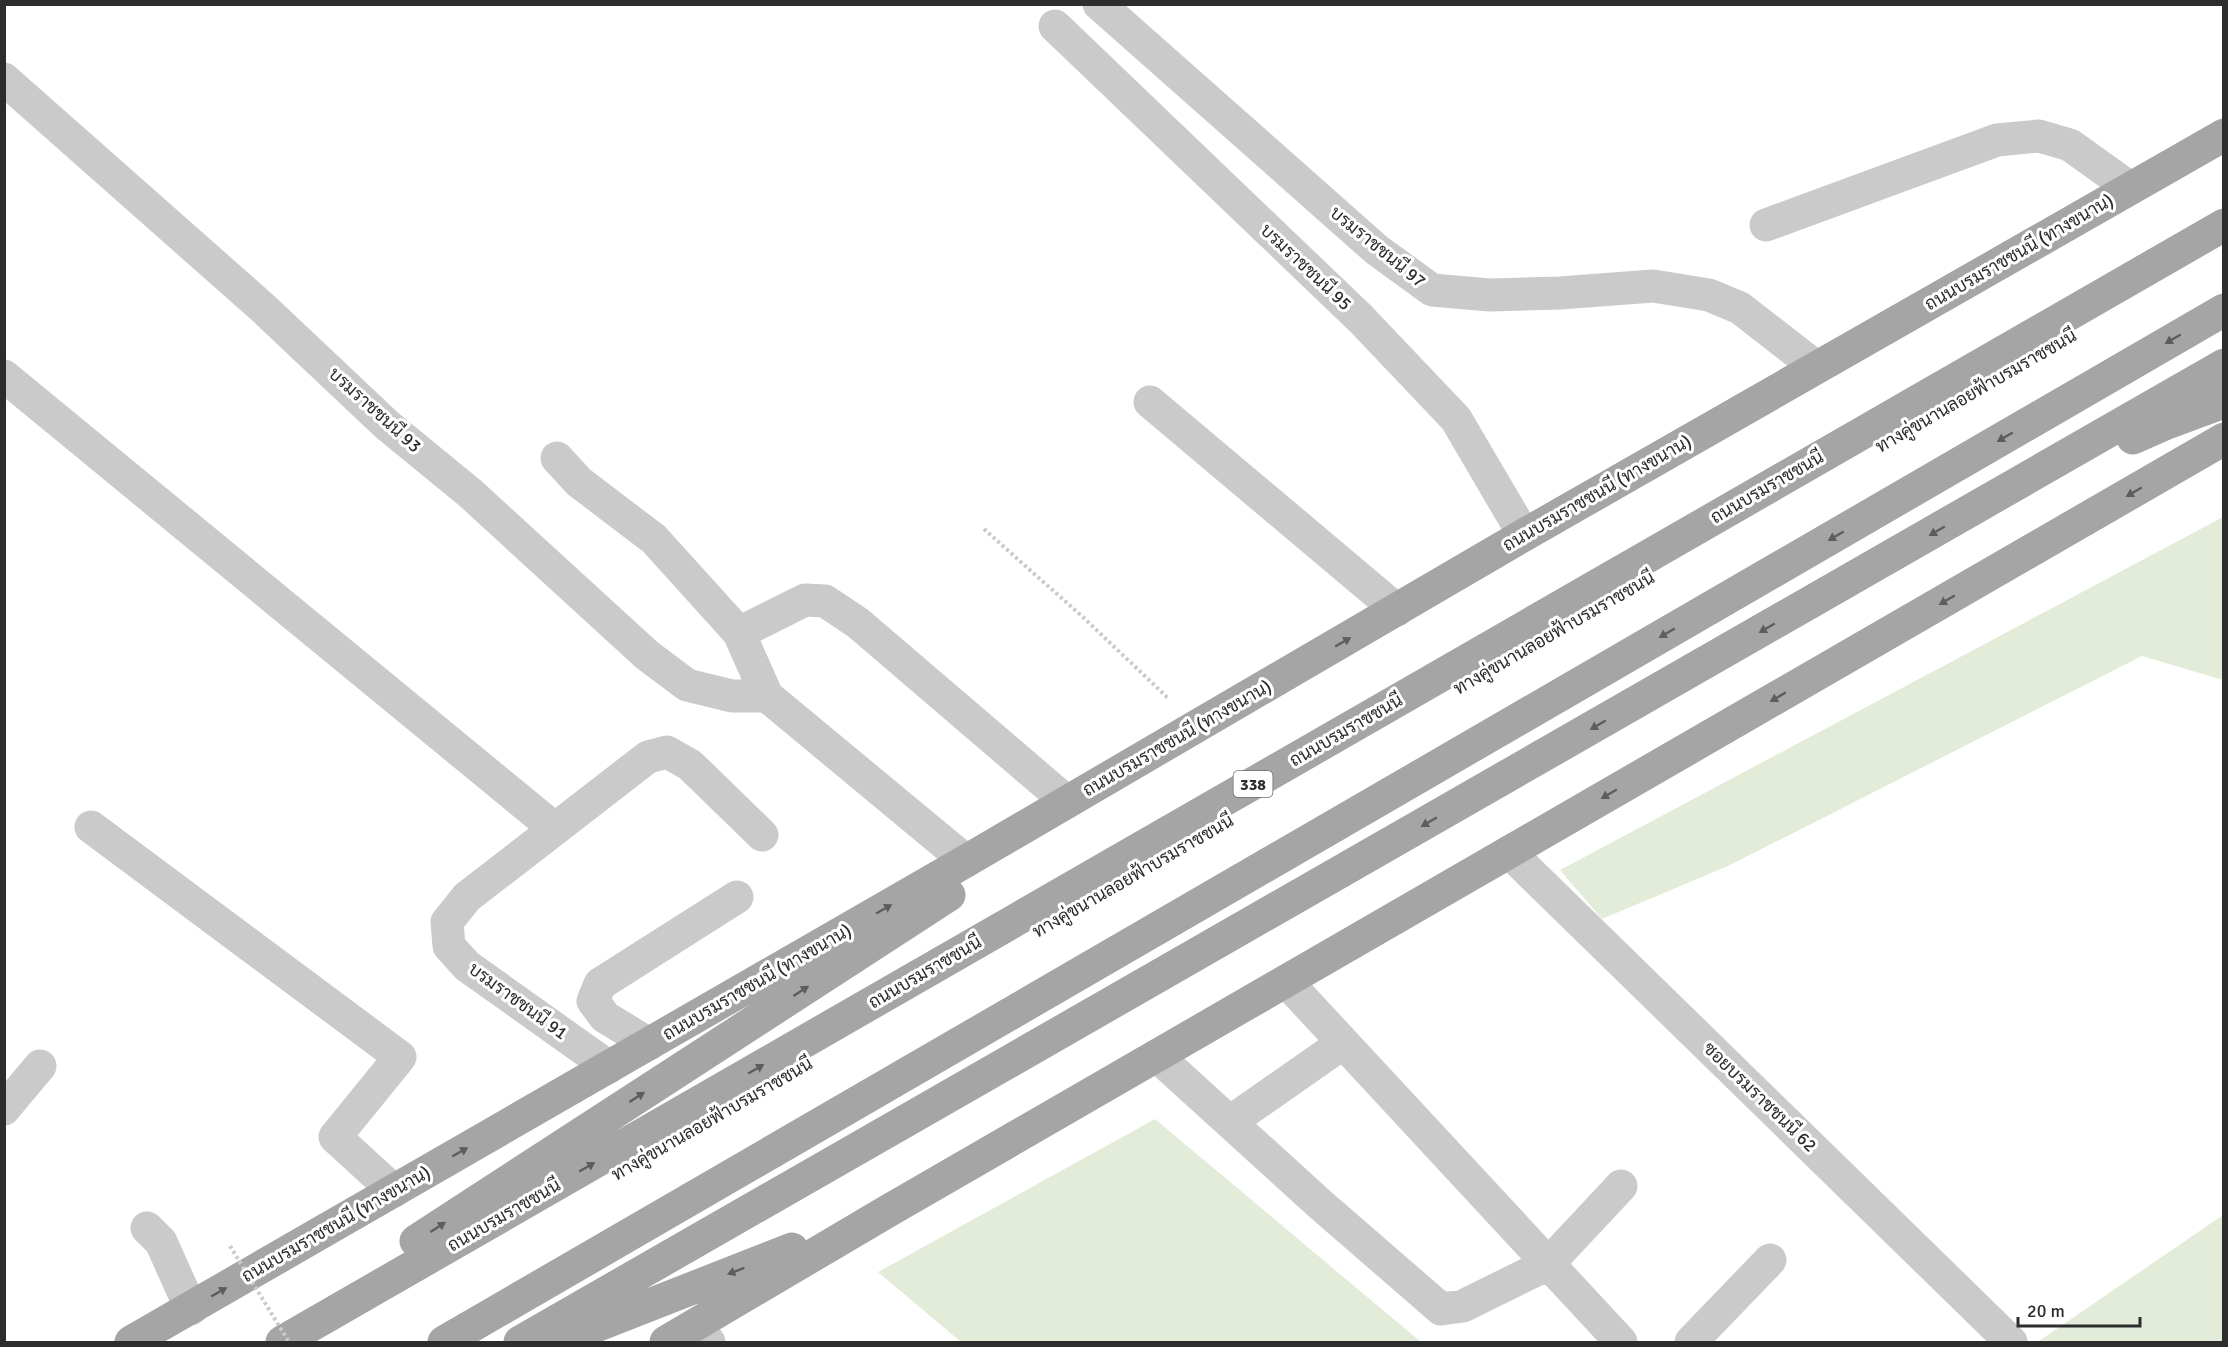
<svg xmlns="http://www.w3.org/2000/svg" width="2228" height="1347" font-family="Signika,Sarabun,sans-serif">
  <style>
    .green { fill: #e3ecd9 }
    .lines { fill: none; stroke-linecap: round; stroke-linejoin: round }
    .path { stroke: #cacaca; stroke-width: 4; stroke-dasharray: 3 3; stroke-linecap: butt }
    .minor { stroke: #cacaca; stroke-width: 33 }
    .major { stroke: #a5a5a5; stroke-width: 33 }
    .path-bridge { stroke: #cacaca; stroke-width: 4; stroke-dasharray: 3 3; stroke-linecap: butt }
    .oneway { fill: #5d5d5d }
    .labels { text-anchor: middle; stroke-width: 6; stroke-linejoin: round; paint-order: stroke }
    .shield { fill: #fff; stroke: #6c6c6c; stroke-width: 1.5 }
    .shield-label { font-size: 16px; font-weight: bold; fill: #2d2d2d }
    .street-label { font-size: 18px; fill: #2d2d2d; stroke: #fff }
  </style>
  <rect width="100%" height="100%" fill="#fff"/>
  <path class="green" d="M 2223,517 L 2223,680 L 2142,656 L 1728,866 L 1602,919 L 1560,870 Z
    M 1155,1119 L 1421,1342 L 961,1342 L 878,1272 Z
    M 2223,1215 L 2223,1342 L 2039,1341 Z"/>
  <g class="lines">
    <path class="path" d="M 984,529 L 1085,619 L 1169,699"/>
    <path class="minor" d="M 1099,4 L 1377,250 L 1432,290 L 1490,295 L 1560,293 L 1653,286 L 1709,295 L 1740,308 L 1816,367
      M 1055,26 L 1361,319 L 1456,419 L 1524,535
      M 4,79 L 263,308 L 387,425 L 470,493 L 647,655 L 687,685 L 732,696 L 767,696
      M 1766,225 L 1997,140 L 2039,136 L 2070,145 L 2130,188
      M 4,376 L 555,829
      M 1150,402 L 1397,610
      M 557,458 L 579,482 L 654,539 L 739,633 L 767,696 L 966,861
      M 739,633 L 805,600 L 825,601 L 858,623 L 1067,802
      M 91,827 L 400,1057 L 335,1137 L 394,1191
      M 1509,852 L 2011,1342
      M 1286,981 L 1621,1342
      M 649,1044 L 605,1017 L 593,1001 L 600,984 L 737,897
      M 1157,1056 L 1321,1205 L 1441,1309 L 1463,1306 L 1548,1264 L 1621,1186
      M 609,1067 L 467,966 L 449,946 L 447,922 L 467,897 L 648,757 L 667,752 L 690,765 L 762,835
      M 4,1109 L 40,1066
      M 1230,1122 L 1343,1043
      M 147,1228 L 161,1242 L 191,1309
      M 696,1325 L 709,1342
      M 1691,1342 L 1770,1260"/>
    <path class="major" d="M 2133,438 L 2167,423 L 2224,402
      M 416,1241 L 949,895
      M 131,1342 L 966,861 L 1524,535 L 2224,135
      M 282,1342 L 2224,225
      M 444,1342 L 2224,310
      M 520,1342 L 2224,365
      M 555,1342 L 792,1249
      M 666,1342 L 888,1211 L 2224,439"/>
    <path class="path-bridge" d="M 230,1246 L 289,1342"/>
  </g>
  <defs><path id="oneway-solid" d="M-6-.8H1V-3.2L6.5 0L1 3.2V.8H-6Z" transform="scale(1.5)"/></defs>
  <g class="oneway">
    <use href="#oneway-solid" transform="translate(2173 339) rotate(150)"/>
    <use href="#oneway-solid" transform="translate(2005 437) rotate(150)"/>
    <use href="#oneway-solid" transform="translate(2134 492) rotate(150)"/>
    <use href="#oneway-solid" transform="translate(1937 531) rotate(150)"/>
    <use href="#oneway-solid" transform="translate(1836 536) rotate(150)"/>
    <use href="#oneway-solid" transform="translate(1947 600) rotate(150)"/>
    <use href="#oneway-solid" transform="translate(1767 628) rotate(150)"/>
    <use href="#oneway-solid" transform="translate(1667 633) rotate(150)"/>
    <use href="#oneway-solid" transform="translate(1343 642) rotate(-30)"/>
    <use href="#oneway-solid" transform="translate(1778 697) rotate(150)"/>
    <use href="#oneway-solid" transform="translate(1598 725) rotate(150)"/>
    <use href="#oneway-solid" transform="translate(1609 794) rotate(150)"/>
    <use href="#oneway-solid" transform="translate(1429 822) rotate(150)"/>
    <use href="#oneway-solid" transform="translate(884 909) rotate(-30)"/>
    <use href="#oneway-solid" transform="translate(801 991) rotate(-33)"/>
    <use href="#oneway-solid" transform="translate(756 1069) rotate(-30)"/>
    <use href="#oneway-solid" transform="translate(637 1097) rotate(-33)"/>
    <use href="#oneway-solid" transform="translate(460 1152) rotate(-30)"/>
    <use href="#oneway-solid" transform="translate(587 1167) rotate(-30)"/>
    <use href="#oneway-solid" transform="translate(438 1227) rotate(-33)"/>
    <use href="#oneway-solid" transform="translate(736 1271) rotate(159)"/>
    <use href="#oneway-solid" transform="translate(219 1292) rotate(-30)"/>
  </g>
  <g class="labels">
    <rect class="shield" x="1233.5" y="771" width="39" height="26" rx="4.5"/>
    <g class="shield-label">
      <text x="1253" y="790">338</text>
    </g>
    <g class="street-label">
      <text transform="translate(1378 247) rotate(39)" y="6">บรมราชชนนี 97</text>
      <text transform="translate(2019 252) rotate(-30)" y="6">ถนนบรมราชชนนี (ทางขนาน)</text>
      <text transform="translate(1306 267) rotate(43)" y="6">บรมราชชนนี 95</text>
      <text transform="translate(1976 391) rotate(-30)" y="6">ทางคู่ขนานลอยฟ้าบรมราชชนนี</text>
      <text transform="translate(375 410) rotate(42)" y="6">บรมราชชนนี 93</text>
      <text transform="translate(1767 487) rotate(-30)" y="6">ถนนบรมราชชนนี</text>
      <text transform="translate(1597 493) rotate(-30)" y="6">ถนนบรมราชชนนี (ทางขนาน)</text>
      <text transform="translate(1554 633) rotate(-30)" y="6">ทางคู่ขนานลอยฟ้าบรมราชชนนี</text>
      <text transform="translate(1346 730) rotate(-30)" y="6">ถนนบรมราชชนนี</text>
      <text transform="translate(1177 738) rotate(-30)" y="6">ถนนบรมราชชนนี (ทางขนาน)</text>
      <text transform="translate(1133 876) rotate(-30)" y="6">ทางคู่ขนานลอยฟ้าบรมราชชนนี</text>
      <text transform="translate(925 972) rotate(-30)" y="6">ถนนบรมราชชนนี</text>
      <text transform="translate(757 982) rotate(-30)" y="6">ถนนบรมราชชนนี (ทางขนาน)</text>
      <text transform="translate(518 1001) rotate(36)" y="6">บรมราชชนนี 91</text>
      <text transform="translate(1760 1097) rotate(44)" y="6">ซอยบรมราชชนนี 62</text>
      <text transform="translate(712 1119) rotate(-30)" y="6">ทางคู่ขนานลอยฟ้าบรมราชชนนี</text>
      <text transform="translate(504 1215) rotate(-30)" y="6">ถนนบรมราชชนนี</text>
      <text transform="translate(336 1224) rotate(-30)" y="6">ถนนบรมราชชนนี (ทางขนาน)</text>
    </g>
  </g>
  <rect width="2228" height="1347" fill="none" stroke="#2d2d2d" stroke-width="12"/>
  <path d="M2018 1317v9h122v-9" fill="none" stroke="#2d2d2d" stroke-width="3"/>
  <text x="2027" y="1317" font-size="18" fill="#2d2d2d" stroke="#ffffff" stroke-width="4.5" paint-order="stroke">20 m</text>
</svg>
